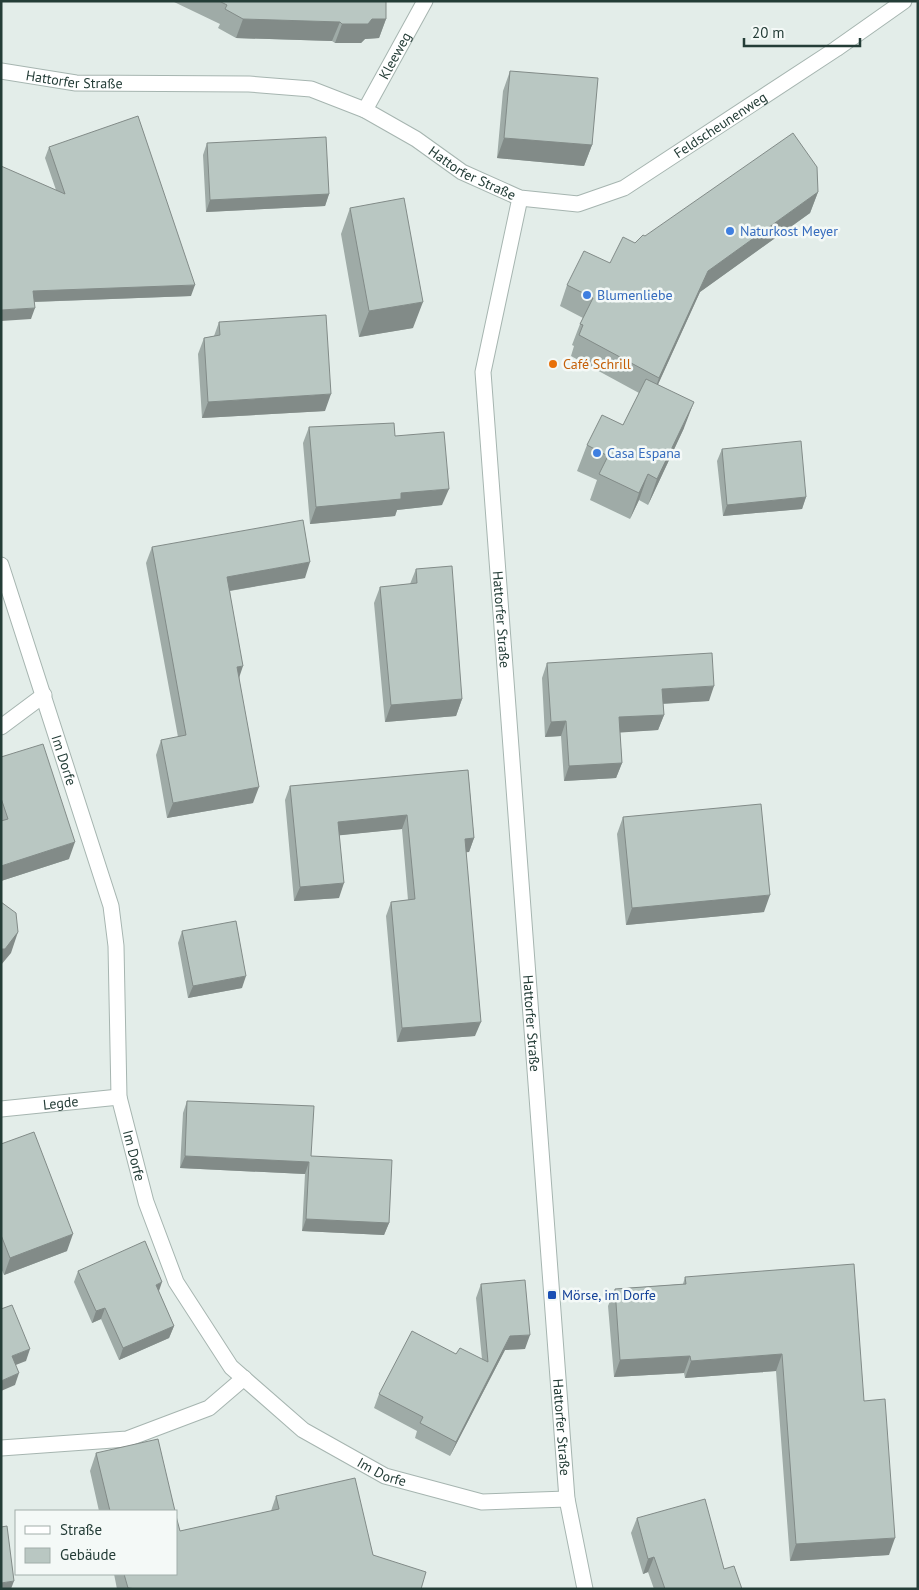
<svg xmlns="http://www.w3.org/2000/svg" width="919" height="1590" font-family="'PT Sans',sans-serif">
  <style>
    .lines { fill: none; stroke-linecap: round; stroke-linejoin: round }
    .lane-casing { stroke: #a6b5b0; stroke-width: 17 }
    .street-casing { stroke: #a6b5b0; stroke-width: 17 }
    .lane { stroke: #fff; stroke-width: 15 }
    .street { stroke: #fff; stroke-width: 15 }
    .wall { fill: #9faba7 }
    .shaded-wall { fill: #828b88 }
    .building { fill: #b9c7c2; stroke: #828b88 }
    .shop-dot { fill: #3f7fe0; stroke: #f4f9f7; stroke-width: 2 }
    .food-dot { fill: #e8710a; stroke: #f4f9f7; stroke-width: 2 }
    .transit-dot { fill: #1a4fb4; stroke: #f4f9f7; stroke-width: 2 }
    .labels { text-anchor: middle; stroke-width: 5; stroke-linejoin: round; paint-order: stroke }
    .street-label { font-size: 14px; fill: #243d37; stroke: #f4f9f7 }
    .shop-label { font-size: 14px; fill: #366cbe; stroke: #f4f9f7; text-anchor: start }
    .food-label { font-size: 14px; fill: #c56008; stroke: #f4f9f7; text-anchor: start }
    .transit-label { font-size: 14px; fill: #164399; stroke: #f4f9f7; text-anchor: start }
  </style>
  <rect width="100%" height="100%" fill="#e3ede9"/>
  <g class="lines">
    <defs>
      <path id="lane" d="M 1,1448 L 127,1439 L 209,1408 L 244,1378"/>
      <g id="street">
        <path id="s1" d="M 1,71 L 76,83 L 249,84 L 311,89 L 365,110 L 416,139 L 462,172 L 520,198 L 578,204 L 624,188 L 836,49 L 904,1"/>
        <path id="s2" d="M 365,110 L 425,1"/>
        <path id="s3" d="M 520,198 L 483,372 L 567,1499 L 585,1589"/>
        <path id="s4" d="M 1,565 L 111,906 L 116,946 L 119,1097 L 146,1202 L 176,1282 L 231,1367 L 303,1430 L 385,1476 L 482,1502 L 567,1499"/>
        <path d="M 1,727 L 44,695"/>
        <path id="s5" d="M 1,1109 L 119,1097"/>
      </g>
    </defs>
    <use href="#lane" class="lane-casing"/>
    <use href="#street" class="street-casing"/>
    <use href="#lane" class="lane"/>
    <use href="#street" class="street"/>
  </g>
  <path class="wall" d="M 172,1 L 398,1 L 386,2 L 386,19 L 379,38 L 365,39 L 361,43 L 335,43 L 332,41 L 236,38 L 218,28 L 220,24 Z
    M 510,71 L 592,145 L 584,166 L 497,158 L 503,91 Z
    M 207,143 L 329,194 L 325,206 L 206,212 L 203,155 Z
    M 49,147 L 191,296 L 34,302 L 31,319 L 56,190 L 45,158 Z
    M 818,192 L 810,213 L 700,292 L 658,384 L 684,428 L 648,505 L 639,500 L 630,519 L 590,500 L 597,480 L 577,471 L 587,445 L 623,425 L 639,393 L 571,356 L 574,346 L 572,345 L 580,324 L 583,318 L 560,306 L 567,285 L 610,263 L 635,243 L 645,236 Z
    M 350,208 L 413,328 L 359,337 L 341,234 Z
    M 219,322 L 325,411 L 202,418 L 198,354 L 204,338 L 214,336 Z
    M 309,427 L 395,436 L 442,505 L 397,510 L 395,516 L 310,524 L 303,443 Z
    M 722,449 L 806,497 L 802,509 L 723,516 L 717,461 Z
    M 152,547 L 305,578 L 230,591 L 253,803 L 167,818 L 156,755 L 161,740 L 178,737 L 146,563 Z
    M 416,569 L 462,699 L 456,716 L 385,722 L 374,603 L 380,587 L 410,584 Z
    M 547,663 L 709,701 L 663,704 L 664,715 L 658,730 L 620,732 L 622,763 L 616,778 L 564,781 L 561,736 L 545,737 L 542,678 Z
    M 1,757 L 69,859 L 1,881 Z
    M 468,770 L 474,838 L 469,852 L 466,852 L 475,1036 L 397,1042 L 386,916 L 391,902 L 408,900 L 402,829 L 340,835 L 339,898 L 294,901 L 285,800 L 290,786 Z
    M 623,817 L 764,912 L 626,925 L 617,834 Z
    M 182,931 L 242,988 L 188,998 L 178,943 Z
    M 187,1101 L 311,1156 L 389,1223 L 384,1235 L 302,1231 L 305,1174 L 180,1168 L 183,1113 Z
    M 1,1144 L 67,1251 L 4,1275 L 1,1268 Z
    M 78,1271 L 159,1292 L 174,1326 L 169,1338 L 119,1360 L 101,1319 L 92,1323 L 74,1282 Z
    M 685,1277 L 864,1401 L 889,1555 L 790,1561 L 776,1371 L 685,1378 L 684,1373 L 614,1377 L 608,1306 L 615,1289 L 683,1284 Z
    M 481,1284 L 525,1349 L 505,1350 L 450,1456 L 415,1438 L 417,1431 L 374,1408 L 379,1394 L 456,1354 L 482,1359 L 476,1298 Z
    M 96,1453 L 175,1511 L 99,1511 L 90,1471 Z
    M 276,1496 L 373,1555 L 421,1589 L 117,1589 L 114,1574 L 176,1574 L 180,1531 L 271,1511 Z
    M 637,1518 L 724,1569 L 742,1589 L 654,1589 L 648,1572 L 643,1574 L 631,1533 Z"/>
  <path class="shaded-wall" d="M 243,19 L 340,22 L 332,41 L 236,38 Z
    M 372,19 L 386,19 L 379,38 L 365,39 L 361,43 L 335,43 L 342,24 Z
    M 504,138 L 592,145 L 584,166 L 497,158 Z
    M 818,192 L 810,213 L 700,292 L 651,400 L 659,378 L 708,271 Z
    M 329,194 L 325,206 L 206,212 L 210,200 Z
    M 195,285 L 191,296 L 29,302 L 33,291 Z
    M 423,302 L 413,328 L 359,337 L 369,311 Z
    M 35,308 L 31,319 L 1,321 L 1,310 Z
    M 331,394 L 325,411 L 202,418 L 208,402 Z
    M 694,402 L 684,428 L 648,505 L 657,479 Z
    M 648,474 L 639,500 L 630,519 L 639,493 Z
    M 449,489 L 442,505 L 397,510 L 395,516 L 310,524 L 316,507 L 401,493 Z
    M 806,497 L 802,509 L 723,516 L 727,505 Z
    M 310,562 L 305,578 L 222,592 L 227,577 Z
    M 243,666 L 238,681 L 237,667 Z
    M 714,686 L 709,701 L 656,704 L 662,689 Z
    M 462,699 L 456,716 L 385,722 L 391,705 Z
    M 664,715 L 658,730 L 614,733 L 619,717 Z
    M 566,721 L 561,736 L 545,737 L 551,722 Z
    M 622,763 L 616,778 L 564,781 L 569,766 Z
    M 259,787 L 253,803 L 167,818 L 173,803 Z
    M 407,815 L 402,829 L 333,836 L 338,822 Z
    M 474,838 L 469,852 L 459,853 L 465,839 Z
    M 75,842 L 69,859 L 1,881 L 1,866 Z
    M 344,883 L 339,898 L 294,901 L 300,887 Z
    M 770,895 L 764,912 L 626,925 L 632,908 Z
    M 18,932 L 11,953 L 1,965 L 1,949 Z
    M 246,976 L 242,988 L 188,998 L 193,986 Z
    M 481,1022 L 475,1036 L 397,1042 L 402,1028 Z
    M 185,1156 L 309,1162 L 305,1174 L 180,1168 Z
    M 306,1219 L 389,1223 L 384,1235 L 302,1231 Z
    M 73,1234 L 67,1251 L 4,1275 L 10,1258 Z
    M 162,1282 L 158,1294 L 156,1285 Z
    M 105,1308 L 101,1319 L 92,1323 L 96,1311 Z
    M 174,1326 L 169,1338 L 119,1360 L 123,1348 Z
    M 530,1335 L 525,1349 L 505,1350 L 450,1456 L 456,1442 L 510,1336 Z
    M 30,1349 L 26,1361 L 8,1368 L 12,1356 Z
    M 782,1354 L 776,1371 L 685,1378 L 691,1361 Z
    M 690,1356 L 684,1373 L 614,1377 L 620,1360 Z
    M 19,1373 L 15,1385 L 1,1391 L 1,1381 Z
    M 895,1538 L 889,1555 L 790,1561 L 796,1544 Z
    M 654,1557 L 648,1572 L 643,1574 L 648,1559 Z
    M 14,1581 L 11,1589 L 1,1589 L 1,1583 Z"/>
  <path class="building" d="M 219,1 L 386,1 L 386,19 L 372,19 L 368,24 L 342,24 L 340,22 L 243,19 L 225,9 L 227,5 Z
    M 510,71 L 598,78 L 592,145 L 504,138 Z
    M 138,116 L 195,285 L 33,291 L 35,308 L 1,310 L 1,166 L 65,194 L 49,147 Z
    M 793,133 L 817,167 L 818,192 L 708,271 L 659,378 L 579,335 L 583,325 L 580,324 L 593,298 L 567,285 L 584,251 L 610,263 L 623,237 L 635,243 L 643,235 L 645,236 Z
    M 326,137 L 329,194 L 210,200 L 207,143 Z
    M 404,198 L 423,302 L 369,311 L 350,208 Z
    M 326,315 L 331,394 L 208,402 L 204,338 L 220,335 L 219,322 Z
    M 646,379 L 694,402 L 657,479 L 648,474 L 639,493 L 599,474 L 608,456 L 587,445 L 602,415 L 623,425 Z
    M 394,423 L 395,436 L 444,432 L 449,489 L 401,493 L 401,499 L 316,507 L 309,427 Z
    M 801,441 L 806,497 L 727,505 L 722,449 Z
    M 303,520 L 310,562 L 227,577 L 243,666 L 237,667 L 259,787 L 173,803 L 161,740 L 186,735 L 152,547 Z
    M 452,566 L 462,699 L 391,705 L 380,587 L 417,583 L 416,569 Z
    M 712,653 L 714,686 L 662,689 L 664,715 L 619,717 L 622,763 L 569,766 L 566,721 L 551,722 L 547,663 Z
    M 43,744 L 75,842 L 1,866 L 1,821 L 8,819 L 1,798 L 1,757 Z
    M 468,770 L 474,838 L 465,839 L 481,1022 L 402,1028 L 391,902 L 415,899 L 407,815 L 338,822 L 344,883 L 300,887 L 290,786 Z
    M 761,804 L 770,895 L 632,908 L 623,817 Z
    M 1,902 L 16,913 L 18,932 L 5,949 L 1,949 Z
    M 236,921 L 246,976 L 193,986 L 182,931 Z
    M 187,1101 L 314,1106 L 311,1156 L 392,1160 L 389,1223 L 306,1219 L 309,1162 L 185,1156 Z
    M 34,1132 L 73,1234 L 10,1258 L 1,1235 L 1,1144 Z
    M 145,1241 L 162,1282 L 156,1285 L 174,1326 L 123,1348 L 105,1308 L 96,1311 L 78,1271 Z
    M 854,1264 L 864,1401 L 885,1399 L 895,1538 L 796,1544 L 782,1354 L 691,1361 L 690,1356 L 620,1360 L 615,1289 L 686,1284 L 685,1277 Z
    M 525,1280 L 530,1335 L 510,1336 L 456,1442 L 420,1423 L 423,1417 L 379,1394 L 412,1331 L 456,1354 L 460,1348 L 488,1362 L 481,1284 Z
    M 12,1305 L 30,1349 L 12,1356 L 19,1373 L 1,1381 L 1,1309 Z
    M 158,1439 L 175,1511 L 110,1511 L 96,1453 Z
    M 355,1478 L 373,1555 L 426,1572 L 421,1589 L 137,1589 L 128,1588 L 124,1574 L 176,1574 L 176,1516 L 180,1531 L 279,1509 L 276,1496 Z
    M 705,1499 L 724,1569 L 734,1566 L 742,1589 L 665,1589 L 654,1557 L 648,1559 L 637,1518 Z
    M 7,1526 L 14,1581 L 1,1583 L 1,1527 Z"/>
  <g class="shop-dot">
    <circle cx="730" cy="231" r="5"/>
    <circle cx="587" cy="295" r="5"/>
    <circle cx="597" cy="453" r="5"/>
  </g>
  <circle class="food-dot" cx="553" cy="364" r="5"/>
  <rect class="transit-dot" x="547" y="1290" width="10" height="10" rx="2.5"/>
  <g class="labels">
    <g class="street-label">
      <text dy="5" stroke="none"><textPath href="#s2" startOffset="62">Kleeweg</textPath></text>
      <text dy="5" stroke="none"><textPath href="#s1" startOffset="74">Hattorfer Straße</textPath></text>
      <text dy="5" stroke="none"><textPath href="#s1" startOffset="770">Feldscheunenweg</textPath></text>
      <text dy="5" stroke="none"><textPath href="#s1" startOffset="494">Hattorfer Straße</textPath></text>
      <text dy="5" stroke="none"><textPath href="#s3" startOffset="426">Hattorfer Straße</textPath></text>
      <text dy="5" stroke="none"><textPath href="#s4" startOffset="205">Im Dorfe</textPath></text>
      <text dy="5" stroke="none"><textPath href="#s3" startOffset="831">Hattorfer Straße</textPath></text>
      <text dy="5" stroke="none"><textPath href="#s5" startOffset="60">Legde</textPath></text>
      <text dy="5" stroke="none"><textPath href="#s4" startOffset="610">Im Dorfe</textPath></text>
      <text dy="5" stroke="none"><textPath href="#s3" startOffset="1236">Hattorfer Straße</textPath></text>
      <text dy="5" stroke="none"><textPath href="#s4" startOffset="1030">Im Dorfe</textPath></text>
    </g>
    <g class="shop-label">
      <text x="740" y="236">Naturkost Meyer</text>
      <text x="597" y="300">Blumenliebe</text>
      <text x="607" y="458">Casa Espana</text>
    </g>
    <g class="food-label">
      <text x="563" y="369">Café Schrill</text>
    </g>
    <g class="transit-label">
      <text x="562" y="1300">Mörse, im Dorfe</text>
    </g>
  </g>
  <rect width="919" height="1590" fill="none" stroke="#243d37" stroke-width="5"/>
  <rect x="15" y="1510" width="162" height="65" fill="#f4f9f7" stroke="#a1aeaa"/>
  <rect x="25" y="1526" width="25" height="8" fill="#ffffff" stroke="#a1aeaa"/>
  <text x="60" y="1535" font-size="15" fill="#243d37">Straße</text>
  <rect x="25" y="1548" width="25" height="15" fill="#b9c7c2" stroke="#a1aeaa"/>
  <text x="60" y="1560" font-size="15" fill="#243d37">Gebäude</text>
  <path d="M744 38v8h116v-8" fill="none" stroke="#243d37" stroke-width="2.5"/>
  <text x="752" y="38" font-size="15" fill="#243d37" stroke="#f4f9f7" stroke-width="4" paint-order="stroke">20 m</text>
</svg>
